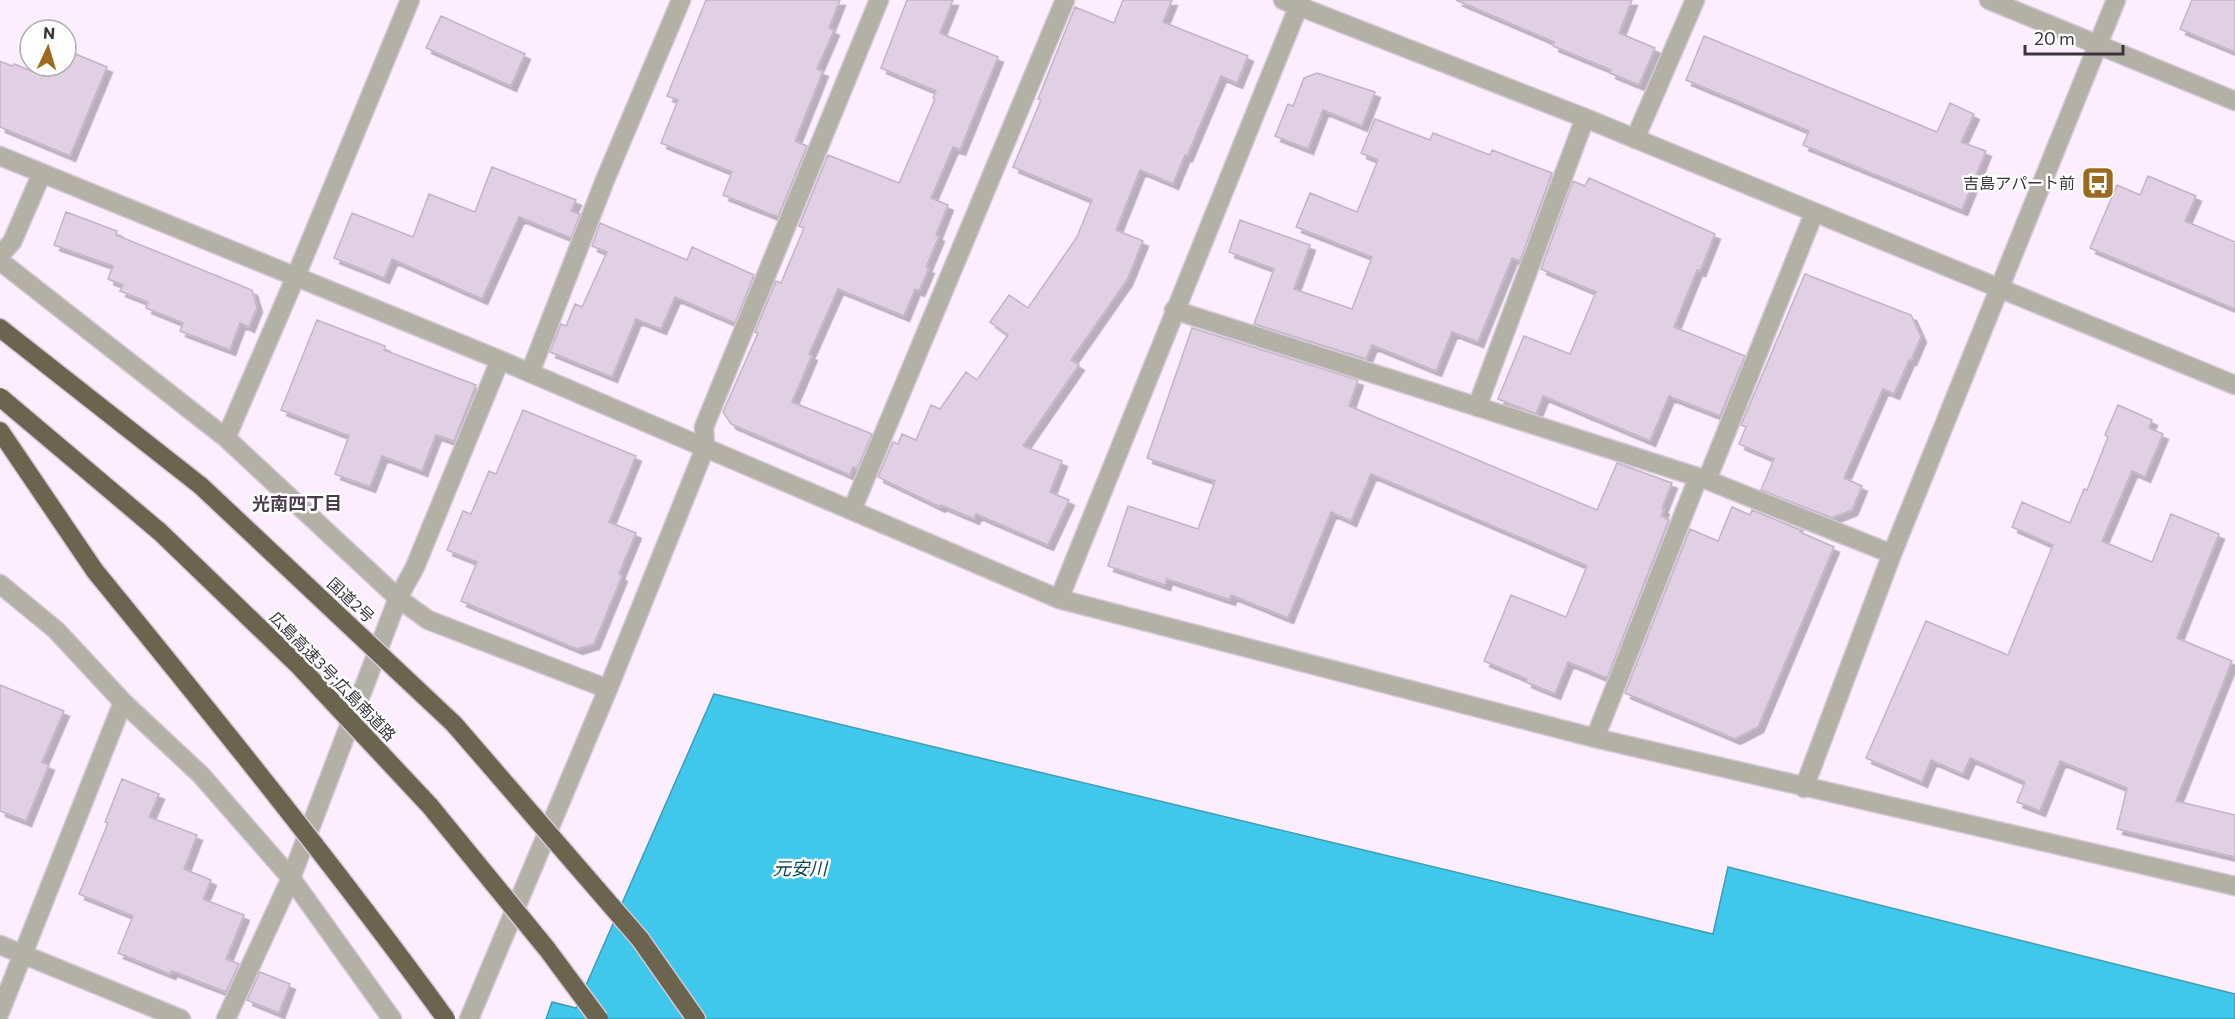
<svg xmlns="http://www.w3.org/2000/svg" width="2235" height="1019" font-family="Commissioner,'Noto Sans JP',sans-serif">
  <style>
    .water { fill: #3fc8ec; stroke: #3e9cb7; stroke-width: 1.5 }
    .building { fill: #e1d0e4; stroke: #c3b3c6; stroke-width: 1.5; filter: url(#shadow) }
    .lines { fill: none; stroke-linecap: round; stroke-linejoin: round }
    .minor-casing { stroke: #d5c9d8; stroke-width: 21 }
    .highway-casing { stroke: #d5c9d8; stroke-width: 21 }
    .minor { stroke: #b3b0a6; stroke-width: 18 }
    .highway { stroke: #6b644f; stroke-width: 18 }
    .highway-bridge-casing { stroke: #d5c9d8; stroke-width: 21; stroke-linecap: butt }
    .highway-bridge { stroke: #6b644f; stroke-width: 18 }
    .labels { text-anchor: middle; stroke-width: 5; stroke-linejoin: round; paint-order: stroke }
    .poi-label { font-size: 16px; fill: #3b343c; stroke: #fff; text-anchor: end }
    .street-label { font-size: 16px; fill: #3b343c; stroke: #fff }
    .neighbourhood-label { font-size: 18px; font-weight: bold; fill: #4a3c4c; stroke: #fff }
    .water-label { font-size: 18px; font-style: italic; fill: #084553; stroke: #fff }
  </style>
  <defs>
    <filter id="shadow"><feDropShadow dx="5.5" dy="5.5" stdDeviation="0" flood-color="#0004"/></filter>
  </defs>
  <rect width="100%" height="100%" fill="#fceeff"/>
  <path class="water" d="M 714,694 L 1713,934 L 1728,867 L 2235,994 L 2235,1019 L 546,1019 L 552,1002 L 576,1008 Z"/>
  <path class="building" d="M 706,0 L 840,0 L 829,28 L 834,30 L 817,69 L 823,71 L 795,141 L 807,146 L 778,217 L 723,195 L 732,172 L 661,143 L 678,100 L 667,96 Z
    M 907,0 L 953,0 L 940,33 L 998,57 L 960,150 L 953,147 L 931,198 L 948,205 L 936,235 L 939,236 L 926,267 L 929,268 L 919,291 L 915,289 L 904,316 L 838,289 L 809,354 L 812,355 L 792,402 L 872,434 L 857,469 L 853,467 L 850,475 L 731,424 L 723,412 L 758,333 L 755,332 L 776,281 L 781,283 L 804,228 L 799,226 L 828,155 L 899,183 L 935,99 L 933,98 L 936,91 L 881,68 Z
    M 1123,0 L 1172,0 L 1163,22 L 1248,56 L 1237,83 L 1221,76 L 1187,156 L 1185,155 L 1173,184 L 1140,170 L 1116,230 L 1143,241 L 1127,280 L 1071,360 L 1079,365 L 1023,446 L 1062,461 L 1050,492 L 1069,500 L 1048,545 L 976,514 L 974,519 L 941,505 L 940,507 L 878,477 L 893,442 L 898,444 L 902,434 L 916,440 L 931,405 L 940,409 L 966,372 L 977,380 L 1008,335 L 990,322 L 1009,295 L 1028,308 L 1077,237 L 1092,200 L 1013,167 L 1041,100 L 1038,99 L 1075,7 L 1114,23 Z
    M 1456,0 L 1632,0 L 1619,33 L 1655,48 L 1639,85 L 1610,73 L 1611,70 L 1553,46 L 1554,42 Z
    M 2192,0 L 2235,0 L 2235,52 L 2180,29 Z
    M 441,16 L 525,54 L 511,86 L 426,48 Z
    M 1704,36 L 1937,132 L 1950,103 L 1974,114 L 1961,142 L 1986,151 L 1962,210 L 1803,145 L 1809,131 L 1686,80 Z
    M 66,50 L 107,67 L 70,156 L 0,127 L 0,61 L 12,66 L 14,64 L 44,76 L 48,66 L 66,66 Z
    M 1317,73 L 1375,92 L 1362,126 L 1323,110 L 1308,149 L 1275,136 L 1288,104 L 1293,106 L 1304,78 Z
    M 1375,119 L 1430,140 L 1433,133 L 1490,155 L 1492,150 L 1552,173 L 1520,261 L 1512,258 L 1478,342 L 1452,332 L 1436,371 L 1372,345 L 1366,359 L 1254,324 L 1274,269 L 1229,252 L 1240,220 L 1310,245 L 1294,289 L 1352,309 L 1372,257 L 1296,227 L 1310,193 L 1357,212 L 1378,160 L 1361,153 Z
    M 492,167 L 576,200 L 571,211 L 580,214 L 571,238 L 519,217 L 482,299 L 392,259 L 384,278 L 334,258 L 352,213 L 413,237 L 429,194 L 475,212 Z
    M 2148,176 L 2196,196 L 2185,221 L 2235,242 L 2235,309 L 2090,248 L 2117,185 L 2140,195 Z
    M 1589,178 L 1715,234 L 1700,271 L 1697,270 L 1674,327 L 1745,356 L 1720,416 L 1669,396 L 1650,441 L 1543,396 L 1536,414 L 1498,399 L 1524,336 L 1570,354 L 1596,292 L 1541,269 L 1573,181 L 1585,186 Z
    M 66,212 L 117,231 L 116,235 L 252,290 L 257,307 L 249,327 L 240,323 L 230,350 L 180,331 L 183,323 L 146,308 L 148,302 L 120,291 L 123,285 L 108,279 L 113,266 L 54,245 Z
    M 600,223 L 687,260 L 692,247 L 754,275 L 735,323 L 675,297 L 661,329 L 636,319 L 612,377 L 550,352 L 561,324 L 566,326 L 575,304 L 582,307 L 607,252 L 592,246 Z
    M 1805,274 L 1911,315 L 1921,337 L 1911,360 L 1909,360 L 1894,394 L 1883,389 L 1844,478 L 1862,486 L 1852,510 L 1832,518 L 1761,490 L 1774,459 L 1739,444 L 1746,427 L 1741,425 Z
    M 317,320 L 385,346 L 384,350 L 476,385 L 454,441 L 436,435 L 422,471 L 382,456 L 370,487 L 335,474 L 349,436 L 281,410 Z
    M 1192,328 L 1358,380 L 1349,406 L 1597,510 L 1617,463 L 1672,483 L 1662,508 L 1664,509 L 1661,516 L 1669,520 L 1607,678 L 1568,662 L 1555,694 L 1526,682 L 1527,679 L 1484,661 L 1511,595 L 1566,617 L 1587,566 L 1371,474 L 1351,521 L 1331,512 L 1288,618 L 1231,595 L 1230,600 L 1167,579 L 1165,585 L 1108,566 L 1128,506 L 1198,529 L 1215,481 L 1147,458 Z
    M 2118,405 L 2152,420 L 2149,428 L 2163,434 L 2145,477 L 2132,471 L 2102,541 L 2152,562 L 2171,514 L 2219,534 L 2177,638 L 2232,661 L 2176,801 L 2235,815 L 2235,857 L 2117,829 L 2127,788 L 2060,761 L 2040,811 L 2017,802 L 2025,782 L 1970,758 L 1963,774 L 1931,760 L 1922,782 L 1866,758 L 1926,621 L 2008,655 L 2053,545 L 2012,527 L 2022,502 L 2070,523 L 2084,489 L 2087,490 L 2108,437 L 2105,435 Z
    M 523,410 L 636,456 L 609,522 L 636,533 L 619,574 L 622,576 L 594,644 L 577,649 L 461,601 L 477,562 L 447,550 L 463,511 L 471,514 L 489,471 L 496,474 Z
    M 1732,507 L 1750,515 L 1752,510 L 1803,531 L 1800,532 L 1834,547 L 1758,727 L 1735,739 L 1625,693 L 1690,529 L 1718,541 Z
    M 0,685 L 64,711 L 42,762 L 49,765 L 26,821 L 0,811 Z
    M 122,779 L 159,794 L 149,817 L 197,835 L 184,869 L 211,880 L 203,899 L 244,915 L 226,959 L 239,964 L 226,992 L 172,971 L 170,974 L 118,953 L 133,916 L 79,894 L 108,823 L 105,822 Z
    M 260,972 L 290,984 L 279,1013 L 247,1000 Z"/>
  <g class="lines">
    <defs>
      <path id="minor" d="M 1283,0 L 1585,118 L 2235,385
        M 1989,0 L 2235,101
        M 1635,139 L 1695,0
        M 0,156 L 500,360 L 1059,599 L 1595,738 L 2235,886
        M 0,255 L 12,242 L 42,173
        M 0,261 L 226,438 L 398,598 L 428,620 L 608,689
        M 1174,310 L 1707,480 L 1892,554
        M 530,373 L 605,180 L 681,0
        M 1477,407 L 1585,118
        M 226,438 L 296,276 L 410,0
        M 1707,480 L 1814,213
        M 852,510 L 1065,0
        M 0,584 L 56,630 L 123,702 L 201,775 L 291,878 L 392,1019
        M 1059,599 L 1301,0
        M 1595,738 L 1698,478
        M 1804,788 L 1892,554 L 2116,0
        M 0,945 L 181,1019
        M 0,1012 L 123,702
        M 226,1019 L 291,878 L 398,598 L 415,567 L 500,360
        M 469,1019 L 608,689 L 705,448 L 704,427 L 879,0"/>
      <path id="highway" d="M 0,328 L 201,486
        M 0,431 L 95,571
        M 640,939 L 696,1019"/>
    </defs>
    <use href="#minor" class="minor-casing"/>
    <use href="#highway" class="highway-casing"/>
    <use href="#minor" class="minor"/>
    <use href="#highway" class="highway"/>
    <defs>
      <path id="highway-bridge" d="M 0,397 L 160,532 L 299,666 L 430,806 L 547,949 L 599,1019
        M 201,486 L 454,724 L 640,939
        M 95,571 C 215,718 334,865 446,1019"/>
    </defs>
    <use href="#highway-bridge" class="highway-bridge-casing"/>
    <use href="#highway-bridge" class="highway-bridge"/>
  </g>
  <defs>
    <symbol id="bus-square" viewBox="-11 -11 22 22"><rect x="-9" y="-9" width="18" height="18" rx="4" fill="#9c691f" stroke="#fff"/><path d="M-5-6H5V4H4V6H2V4H-2V6H-4V4H-5ZM-3.5-4V0h7V-4ZM-3.5 1.2v1.5H-2V1.2ZM2 1.2v1.5H3.5V1.2Z" fill="#fff"/></symbol>
  </defs>
  <g fill-rule="evenodd">
    <use href="#bus-square" x="2079" y="164" width="38" height="38"/>
  </g>
  <g class="labels">
    <g class="poi-label">
      <text x="2075" y="189">吉島アパート前</text>
    </g>
    <g class="street-label">
      <text transform="translate(351 600) rotate(43)" y="6">国道2号</text>
      <text transform="translate(333 676) rotate(46)" y="6">広島高速3号;広島南道路</text>
    </g>
    <g class="neighbourhood-label">
      <text x="297" y="510">光南四丁目</text>
    </g>
    <g class="water-label">
      <text x="800" y="875">元安川</text>
    </g>
  </g>
  <g transform="translate(48 48) rotate(4)"><circle r="28" fill="#ffffff" stroke="#b1aeb1" stroke-width="1.5"/>
  <path d="M0-4.5L10 22L0 15L-10 22Z" fill="#9c691f"/>
  <text y="-9" font-size="16" font-weight="bold" text-anchor="middle" fill="#3b343c">N</text>
  </g>
  <path d="M2025 45v9h98v-9" fill="none" stroke="#3b343c" stroke-width="3"/>
  <text x="2034" y="45" font-size="18" fill="#3b343c" stroke="#ffffff" stroke-width="4.5" paint-order="stroke">20 m</text>
</svg>
